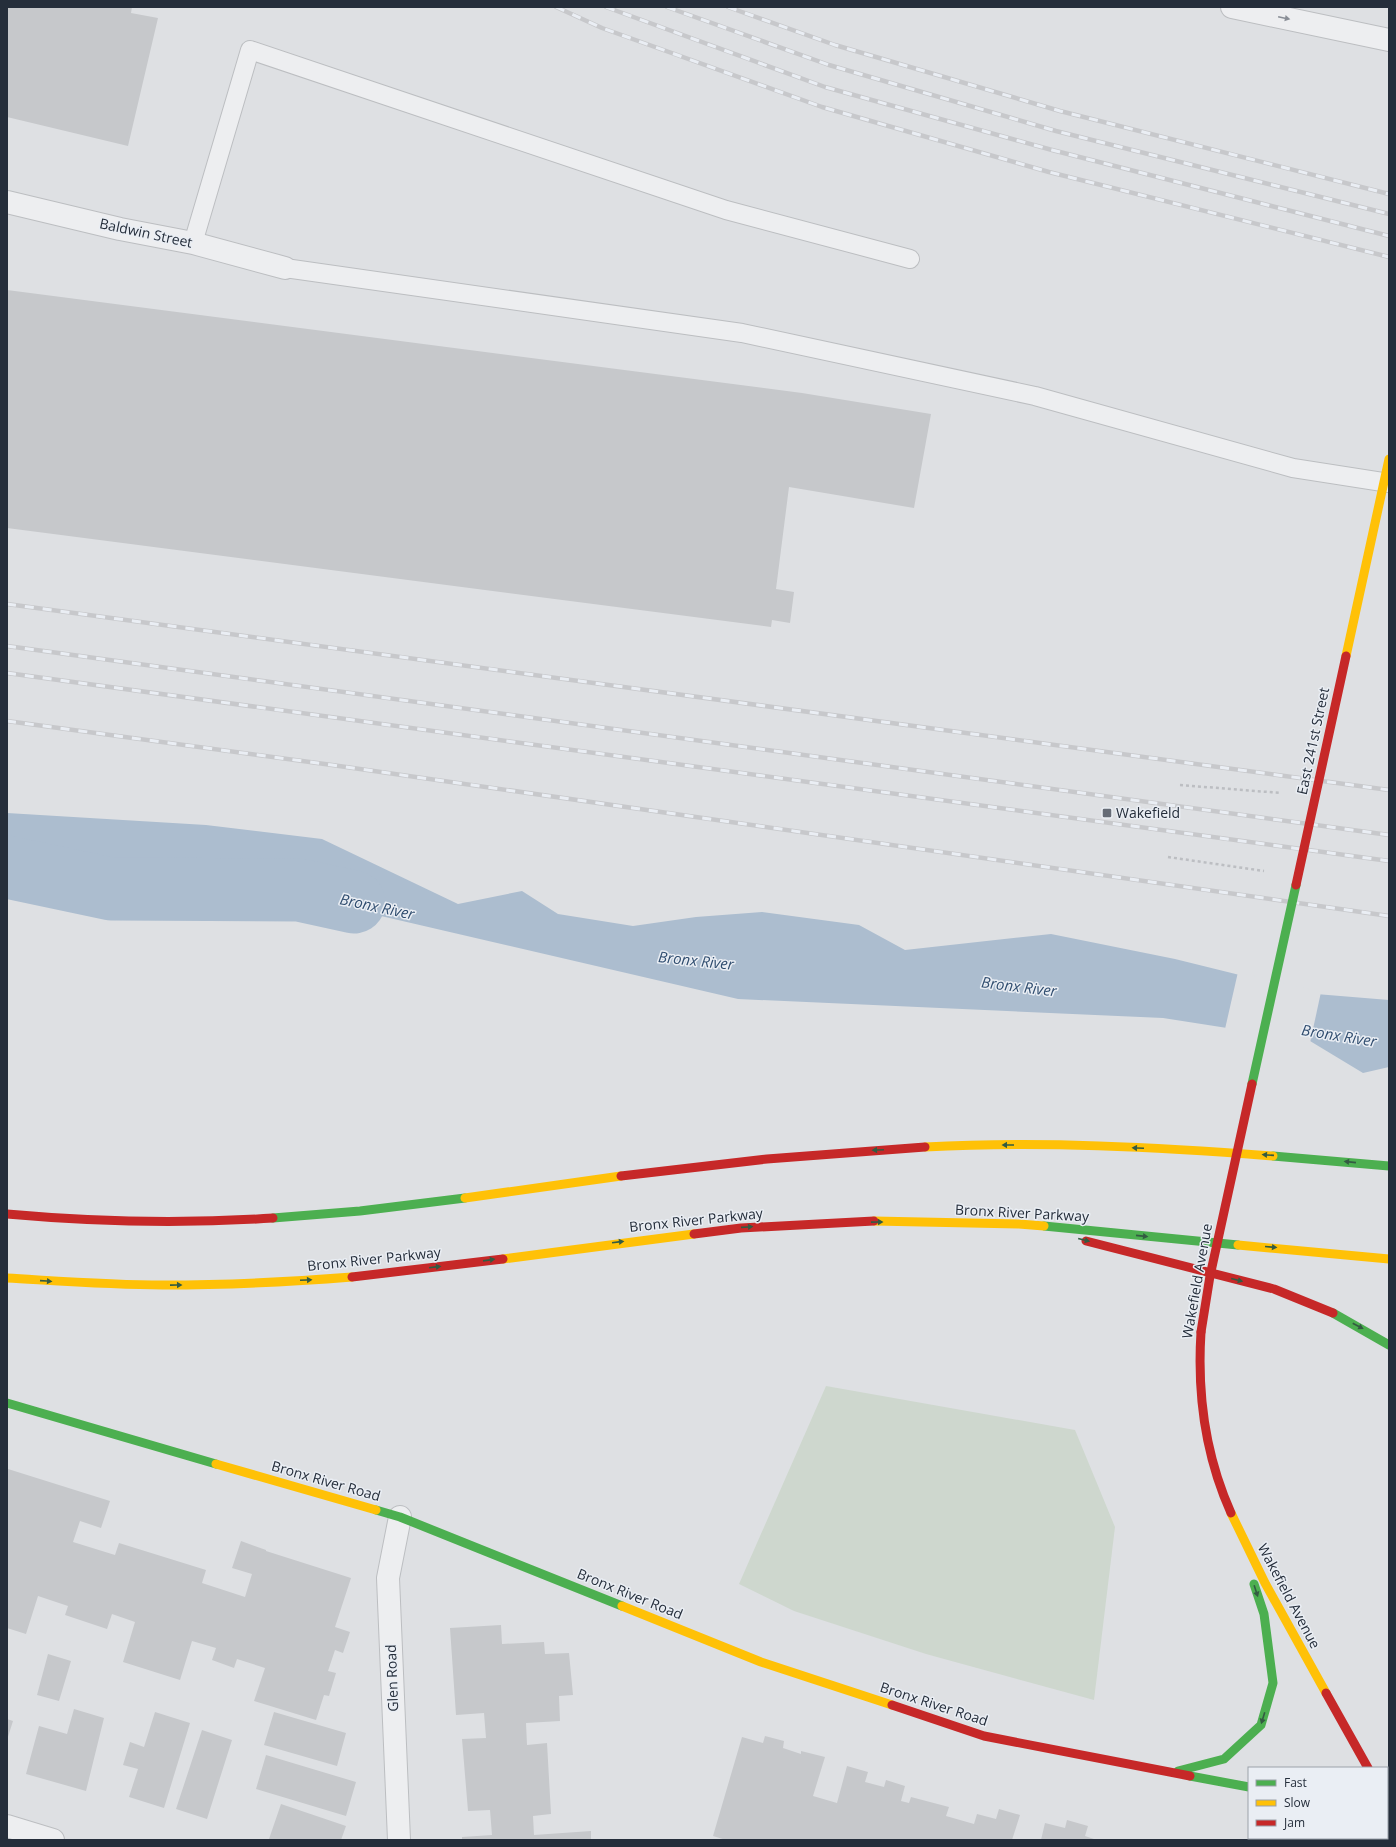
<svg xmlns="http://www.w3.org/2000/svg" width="1396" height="1847" font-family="'Open Sans',sans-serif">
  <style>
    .green { fill: #ced7ce }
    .water { fill: #acbdcf }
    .pier { fill: #dee0e3 }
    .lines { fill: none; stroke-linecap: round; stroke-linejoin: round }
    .river { stroke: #acbdcf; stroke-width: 63 }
    .building { fill: #c6c8cb }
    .lane-casing { stroke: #bcbec1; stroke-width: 20 }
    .street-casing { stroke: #bcbec1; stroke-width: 24 }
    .path { stroke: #bcbec2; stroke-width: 2.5; stroke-dasharray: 3 3; stroke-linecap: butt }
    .lane { stroke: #edeef0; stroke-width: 18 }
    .street { stroke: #edeef0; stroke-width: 22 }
    .fast { stroke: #4caf50; stroke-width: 9 }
    .slow { stroke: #ffc107; stroke-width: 9 }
    .jam { stroke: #c62828; stroke-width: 9 }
    .rail-casing { stroke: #c7c8cb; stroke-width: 4.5 }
    .rail { stroke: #eaeef4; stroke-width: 3; stroke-dasharray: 9; stroke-linecap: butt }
    .fast-bridge { stroke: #4caf50; stroke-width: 9 }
    .slow-bridge { stroke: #ffc107; stroke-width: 9 }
    .jam-bridge { stroke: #c62828; stroke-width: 9 }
    .oneway { fill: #898e96 }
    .oneway2 { fill: #335b42 }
    .poi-dot { fill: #666c76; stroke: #eaeef4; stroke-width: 1.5 }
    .labels { text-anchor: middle; stroke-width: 3; stroke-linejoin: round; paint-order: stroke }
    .street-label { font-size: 14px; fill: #252e3b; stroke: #eaeef4 }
    .poi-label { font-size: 14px; fill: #252e3b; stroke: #eaeef4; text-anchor: start }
    .water-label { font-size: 15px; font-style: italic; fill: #304d6f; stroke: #eaeef4 }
  </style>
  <rect width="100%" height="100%" fill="#dee0e3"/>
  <path class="green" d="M 826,1386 L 1075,1430 L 1115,1527 L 1094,1700 L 926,1654 L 794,1611 L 739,1584 Z"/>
  <path class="water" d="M 7,813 L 206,825 L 322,839 L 458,904 L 522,891 L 558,914 L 633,926 L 696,917 L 762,912 L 859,925 L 905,950 L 1051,934 L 1175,959 L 1316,994 L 1389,1000 L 1389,1067 L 1363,1073 L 1310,1041 L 1163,1018 L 738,999 L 248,885 L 7,886 Z"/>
  <path class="pier" d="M 1238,972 L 1321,992 L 1310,1043 L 1225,1029 Z"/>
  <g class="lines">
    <path class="river" d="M 7,867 L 111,889 L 299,890 L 354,902"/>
  </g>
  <path class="building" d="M 7,7 L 132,7 L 131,13 L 158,18 L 128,146 L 7,117 Z
    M 7,290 L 802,393 L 931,414 L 914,508 L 789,487 L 776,589 L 794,592 L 790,623 L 772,620 L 771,627 L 7,528 Z
    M 8,1469 L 110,1501 L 101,1528 L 80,1521 L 73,1542 L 115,1555 L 119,1543 L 206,1570 L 202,1583 L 245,1597 L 252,1574 L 232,1568 L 241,1541 L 266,1550 L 266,1551 L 351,1578 L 335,1627 L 350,1632 L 343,1653 L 335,1650 L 328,1671 L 336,1673 L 329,1696 L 324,1695 L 316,1720 L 254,1701 L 265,1668 L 237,1659 L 234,1668 L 212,1660 L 216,1648 L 192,1641 L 180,1680 L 123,1662 L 135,1622 L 112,1614 L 107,1629 L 65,1615 L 68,1606 L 38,1596 L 26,1634 L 7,1628 Z
    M 501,1625 L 502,1644 L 544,1642 L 545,1654 L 569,1653 L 573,1695 L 559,1696 L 560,1721 L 526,1723 L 527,1745 L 547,1743 L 551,1814 L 533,1816 L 534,1835 L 591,1831 L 591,1840 L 462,1840 L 462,1837 L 492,1835 L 490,1810 L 468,1811 L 462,1739 L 486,1738 L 484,1713 L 456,1715 L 450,1628 Z
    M 48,1654 L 71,1661 L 59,1701 L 37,1695 Z
    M 74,1709 L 104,1718 L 86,1791 L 26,1774 L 39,1726 L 67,1734 Z
    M 155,1712 L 190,1723 L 164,1808 L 129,1797 L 138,1769 L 123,1765 L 130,1742 L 144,1747 Z
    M 274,1712 L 346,1733 L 337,1766 L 264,1745 Z
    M 7,1719 L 13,1721 L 7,1740 Z
    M 202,1730 L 232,1740 L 207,1819 L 176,1809 Z
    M 765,1736 L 784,1741 L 783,1748 L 801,1754 L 801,1751 L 825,1757 L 813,1796 L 837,1803 L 847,1766 L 868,1772 L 865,1782 L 884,1787 L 886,1780 L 905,1786 L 901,1801 L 909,1803 L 911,1797 L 949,1807 L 946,1816 L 974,1824 L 977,1814 L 996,1819 L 999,1809 L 1020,1815 L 1012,1840 L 726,1840 L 713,1836 L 742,1737 L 763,1743 Z
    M 266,1755 L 356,1782 L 346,1816 L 256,1789 Z
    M 281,1804 L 346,1826 L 341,1840 L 269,1839 Z
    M 1067,1820 L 1088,1826 L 1085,1836 L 1097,1840 L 1041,1840 L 1045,1823 L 1065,1828 Z"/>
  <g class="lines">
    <defs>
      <path id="lane" d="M 193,243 L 250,50 L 726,210 L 910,259
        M 285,268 L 742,333 L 1035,396 L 1293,468 L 1389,483"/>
      <path id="street" d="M 1232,7 L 1389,40
        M 7,202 L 120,229 L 193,243 L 285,268
        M 7,1826 L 53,1840
        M 399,1840 L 388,1578 L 400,1517
        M 1270,1840 L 1270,1838"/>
    </defs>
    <use href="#lane" class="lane-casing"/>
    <use href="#street" class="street-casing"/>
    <path class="path" d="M 1180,785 L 1281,793
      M 1168,857 L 1264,871"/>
    <use href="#lane" class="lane"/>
    <use href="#street" class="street"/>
    <path class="fast" d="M 1273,1156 L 1389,1166
      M 273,1218 L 360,1211 L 465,1198
      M 1044,1226 L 1238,1245
      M 1333,1313 L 1389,1345
      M 7,1403 L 216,1464
      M 376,1510 L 400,1517 L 622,1606
      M 1178,1771 L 1224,1759 L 1261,1725 L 1273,1683 L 1264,1614 L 1254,1584
      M 1190,1776 L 1249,1787"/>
    <path class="slow" d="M 925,1147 C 1040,1141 1157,1147 1273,1156
      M 465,1198 L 621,1176
      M 874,1221 L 1019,1224 L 1044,1226
      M 1238,1245 L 1389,1259
      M 503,1259 L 694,1234
      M 7,1278 C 59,1281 111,1285 163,1285 C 226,1285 289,1282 352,1277
      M 216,1464 L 376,1510
      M 1231,1513 L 1265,1583 L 1326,1693
      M 622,1606 L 761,1662 L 892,1705"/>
    <path class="jam" d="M 621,1176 L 767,1159 L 925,1147
      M 7,1214 C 96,1222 184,1224 273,1218
      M 694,1234 L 741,1228 L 874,1221
      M 1086,1241 L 1274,1289 L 1333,1313
      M 352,1277 L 503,1259
      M 1201,1332 C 1197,1395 1205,1455 1231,1513
      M 1326,1693 L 1368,1768
      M 892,1705 L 984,1736 L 1190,1776
      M 1387,1801 L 1389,1805"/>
    <defs>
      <path id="rail" d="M 556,7 L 602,28 L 822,107 L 1049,172 L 1389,257
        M 606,7 L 825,87 L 1052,150 L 1389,236
        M 667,7 L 829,65 L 1056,131 L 1389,214
        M 728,7 L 835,45 L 1060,111 L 1389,194
        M 7,604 L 1389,790
        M 7,646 L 1389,835
        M 7,673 L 1389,861
        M 7,721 L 332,765 L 1389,916"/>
    </defs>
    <use href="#rail" class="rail-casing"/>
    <use href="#rail" class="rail"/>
    <path class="fast-bridge" d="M 1252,1084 L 1296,885"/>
    <path class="slow-bridge" d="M 1346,656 L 1389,459"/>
    <path class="jam-bridge" d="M 1296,885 L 1346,656
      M 1201,1332 L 1210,1276 L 1252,1084"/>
  </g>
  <defs><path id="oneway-solid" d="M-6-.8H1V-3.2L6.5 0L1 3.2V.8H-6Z"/></defs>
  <use class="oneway" href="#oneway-solid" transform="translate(1284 18) rotate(12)"/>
  <g class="oneway2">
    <use href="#oneway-solid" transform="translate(1008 1145) rotate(-180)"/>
    <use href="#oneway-solid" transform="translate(1138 1148) rotate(-177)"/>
    <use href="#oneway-solid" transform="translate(878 1150) rotate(177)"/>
    <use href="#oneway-solid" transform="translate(1268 1155) rotate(-176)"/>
    <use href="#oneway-solid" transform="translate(1350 1162) rotate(-174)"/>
    <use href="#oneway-solid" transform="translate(877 1222) rotate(-1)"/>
    <use href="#oneway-solid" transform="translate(747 1227) rotate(-4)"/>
    <use href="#oneway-solid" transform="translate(1142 1236) rotate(6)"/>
    <use href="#oneway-solid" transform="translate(1084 1240) rotate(14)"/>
    <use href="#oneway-solid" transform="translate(618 1242) rotate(-7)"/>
    <use href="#oneway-solid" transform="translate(1271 1247) rotate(5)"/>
    <use href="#oneway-solid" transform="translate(489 1260) rotate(-8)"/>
    <use href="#oneway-solid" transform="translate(435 1267) rotate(-7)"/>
    <use href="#oneway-solid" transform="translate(306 1280) rotate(-3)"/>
    <use href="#oneway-solid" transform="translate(1237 1280) rotate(14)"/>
    <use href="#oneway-solid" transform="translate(46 1281) rotate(4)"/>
    <use href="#oneway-solid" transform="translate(176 1285) rotate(-1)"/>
    <use href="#oneway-solid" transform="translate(1358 1326) rotate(28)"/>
    <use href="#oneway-solid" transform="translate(1256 1591) rotate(72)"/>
    <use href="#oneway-solid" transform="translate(1263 1718) rotate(107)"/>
  </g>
  <rect class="poi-dot" x="1102" y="808" width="10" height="10" rx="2"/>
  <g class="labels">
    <g class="street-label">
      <text transform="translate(146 233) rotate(12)" y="5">Baldwin Street</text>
      <text transform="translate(1313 741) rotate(-78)" y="5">East 241st Street</text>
      <text transform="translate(1022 1213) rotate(3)" y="5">Bronx River Parkway</text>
      <text transform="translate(696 1220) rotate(-6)" y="5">Bronx River Parkway</text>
      <text transform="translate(374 1259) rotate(-6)" y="5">Bronx River Parkway</text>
      <text transform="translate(1197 1281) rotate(-80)" y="5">Wakefield Avenue</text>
      <text transform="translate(326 1481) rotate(16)" y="5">Bronx River Road</text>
      <text transform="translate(630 1594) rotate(22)" y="5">Bronx River Road</text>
      <text transform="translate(1289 1596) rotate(62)" y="5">Wakefield Avenue</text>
      <text transform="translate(392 1678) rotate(-92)" y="5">Glen Road</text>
      <text transform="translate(934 1704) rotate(18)" y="5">Bronx River Road</text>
    </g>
    <g class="poi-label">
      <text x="1116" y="818">Wakefield</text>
    </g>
    <g class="water-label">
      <text transform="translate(377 907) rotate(12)" y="5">Bronx River</text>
      <text transform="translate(696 961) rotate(6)" y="5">Bronx River</text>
      <text transform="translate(1019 987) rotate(7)" y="5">Bronx River</text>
      <text transform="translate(1339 1036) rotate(9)" y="5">Bronx River</text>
    </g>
  </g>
  <rect width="1396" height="1847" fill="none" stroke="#252e3b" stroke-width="16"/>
  <rect x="1248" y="1767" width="140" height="72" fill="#eaeef4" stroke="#9ba1aa"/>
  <rect x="1256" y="1780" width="20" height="6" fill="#4caf50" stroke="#9ba1aa"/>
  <text x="1284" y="1787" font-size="12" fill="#252e3b">Fast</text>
  <rect x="1256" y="1800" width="20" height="6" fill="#ffc107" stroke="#9ba1aa"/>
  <text x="1284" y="1807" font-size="12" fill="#252e3b">Slow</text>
  <rect x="1256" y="1820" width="20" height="6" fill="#c62828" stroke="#9ba1aa"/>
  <text x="1284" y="1827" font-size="12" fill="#252e3b">Jam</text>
</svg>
